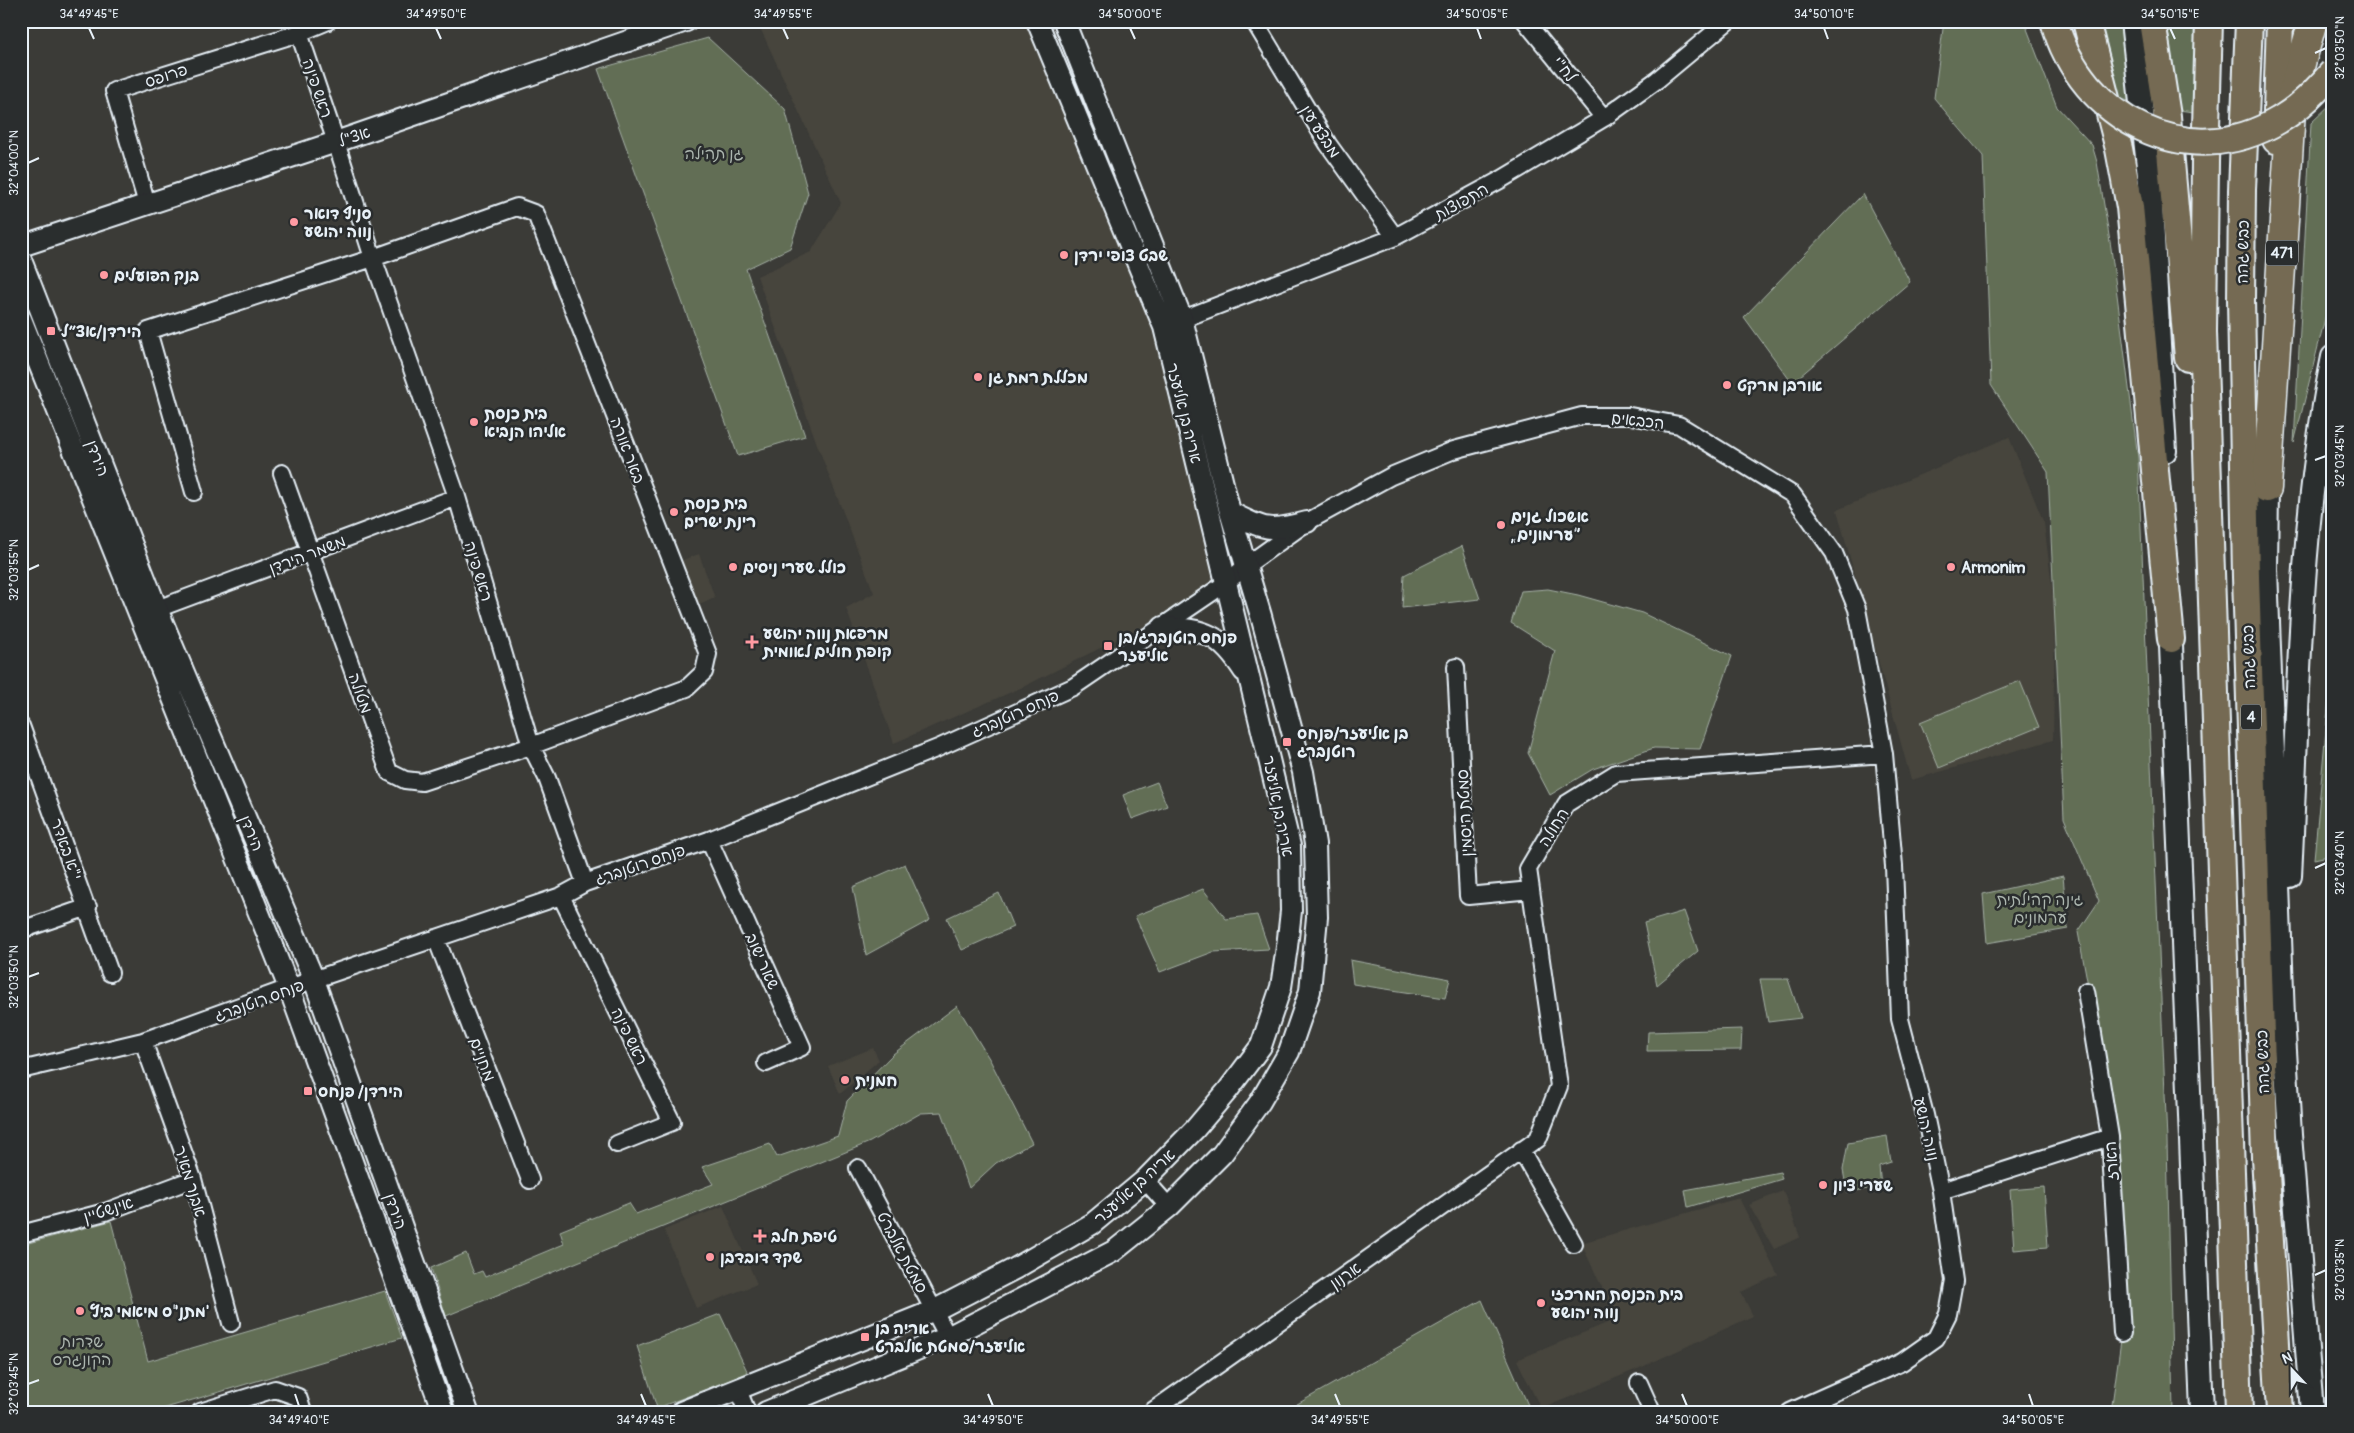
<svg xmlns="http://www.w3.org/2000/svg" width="2354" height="1433" font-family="Pangolin,'Playpen Sans Hebrew',sans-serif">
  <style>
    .built { fill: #47453d }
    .green { fill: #626e55; stroke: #a5b0a6 }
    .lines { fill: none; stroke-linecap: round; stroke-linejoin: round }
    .minor-casing { stroke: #e8f1f8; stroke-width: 20 }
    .tertiary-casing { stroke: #e8f1f8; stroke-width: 24 }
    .secondary-casing { stroke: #e8f1f8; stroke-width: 26 }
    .trunk-casing { stroke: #e8f1f8; stroke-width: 30 }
    .motorway-casing { stroke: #e8f1f8; stroke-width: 31 }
    .minor { stroke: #2a2d2e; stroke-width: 16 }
    .tertiary { stroke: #2a2d2e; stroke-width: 20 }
    .secondary { stroke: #2a2d2e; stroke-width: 22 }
    .trunk { stroke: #746b52; stroke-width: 26 }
    .motorway { stroke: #746b52; stroke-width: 28 }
    .trunk-bridge-casing { stroke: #e8f1f8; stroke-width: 30; stroke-linecap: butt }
    .trunk-bridge { stroke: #746b52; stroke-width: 26 }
    .ticks { fill: none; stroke: #e8f1f8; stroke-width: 2 }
    .poi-dot { fill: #ff9aa2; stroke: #2a2d2e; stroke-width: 2 }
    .labels { text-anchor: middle; stroke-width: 5; stroke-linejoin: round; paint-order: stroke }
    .shield { fill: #2a2d2e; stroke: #afb6bb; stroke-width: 1 }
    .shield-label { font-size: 15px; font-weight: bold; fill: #e8f1f8 }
    .street-label { font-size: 16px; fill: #e8f1f8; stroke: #2a2d2e }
    .park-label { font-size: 16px; fill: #acb6af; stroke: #2a2d2e }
    .poi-label { font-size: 16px; font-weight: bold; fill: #e8f1f8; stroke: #2a2d2e; text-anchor: start }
    .neatline { fill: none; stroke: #e8f1f8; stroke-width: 2 }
    .ticks-label { font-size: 12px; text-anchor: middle; fill: #e8f1f8 }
  </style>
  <rect width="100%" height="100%" fill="#3b3b37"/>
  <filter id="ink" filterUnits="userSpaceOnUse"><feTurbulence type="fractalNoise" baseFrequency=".02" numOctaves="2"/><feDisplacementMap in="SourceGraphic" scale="10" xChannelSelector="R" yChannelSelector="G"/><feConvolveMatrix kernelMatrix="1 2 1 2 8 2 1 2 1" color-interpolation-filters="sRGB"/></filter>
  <g filter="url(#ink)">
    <path class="built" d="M 757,21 L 1034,21 L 1152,328 L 1175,425 L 1217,589 L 1025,686 L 894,743 L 846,608 L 874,593 L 817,444 L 757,276 L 811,252 L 841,203 Z
      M 2009,437 L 2044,523 L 2055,611 L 2053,740 L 1911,780 L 1837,510 Z
      M 699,554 L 715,598 L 696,605 L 680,561 Z
      M 2333,861 L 2333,1412 L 2329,1412 L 2324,862 Z
      M 873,1048 L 879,1060 L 840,1094 L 828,1066 Z
      M 1783,1191 L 1800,1237 L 1774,1249 L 1749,1205 Z
      M 1739,1198 L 1778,1275 L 1741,1292 L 1753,1316 L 1642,1367 L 1541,1409 L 1517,1360 L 1617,1319 L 1581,1243 Z
      M 723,1206 L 757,1284 L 696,1308 L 664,1230 Z"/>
    <path class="green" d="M 1944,21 L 2024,21 L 2057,107 L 2092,145 L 2097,162 L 2111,248 L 2138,458 L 2167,1140 L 2173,1412 L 2111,1412 L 2122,1333 L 2093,1012 L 2078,932 L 2099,901 L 2064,818 L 2048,472 L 1991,385 L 1983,156 L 1934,98 Z
      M 2098,21 L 2121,21 L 2129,101 L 2117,98 Z
      M 2164,21 L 2198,21 L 2194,112 L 2178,110 Z
      M 708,38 L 785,109 L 808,193 L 790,248 L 746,269 L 805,436 L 738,456 L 598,69 Z
      M 2333,102 L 2333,286 L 2294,443 L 2311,123 Z
      M 1863,194 L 1910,282 L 1792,383 L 1744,317 Z
      M 1462,546 L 1480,599 L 1402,608 L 1404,575 Z
      M 1548,589 L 1578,595 L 1642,613 L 1732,656 L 1700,749 L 1654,748 L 1593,769 L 1550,795 L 1528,753 L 1555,651 L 1511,623 L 1521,591 Z
      M 2333,654 L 2333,855 L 2314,859 Z
      M 2020,681 L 2039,727 L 1939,768 L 1920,722 Z
      M 1157,782 L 1167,806 L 1132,819 L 1123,795 Z
      M 905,864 L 930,920 L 866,955 L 853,887 Z
      M 2063,876 L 2068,929 L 1987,943 L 1983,894 Z
      M 1203,889 L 1226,919 L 1257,915 L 1269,949 L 1213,952 L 1160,972 L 1135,916 Z
      M 999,893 L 1013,927 L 962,950 L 947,918 Z
      M 1684,911 L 1698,951 L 1657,985 L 1644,923 Z
      M 1350,960 L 1450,979 L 1445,998 L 1353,984 Z
      M 1760,979 L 1788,979 L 1801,1018 L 1768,1022 Z
      M 957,1006 L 990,1060 L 1032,1143 L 996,1163 L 969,1188 L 942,1112 L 921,1113 L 870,1142 L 446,1316 L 431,1268 L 466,1253 L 474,1274 L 482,1271 L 485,1277 L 564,1244 L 560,1231 L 629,1203 L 636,1214 L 713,1184 L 702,1167 L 770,1144 L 777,1157 L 838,1136 L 847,1101 L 893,1054 Z
      M 1742,1029 L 1741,1050 L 1647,1051 L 1648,1032 Z
      M 1887,1136 L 1891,1162 L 1879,1166 L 1881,1187 L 1847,1192 L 1843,1170 L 1848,1143 Z
      M 1780,1172 L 1782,1179 L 1688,1207 L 1685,1190 Z
      M 2044,1187 L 2048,1247 L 2014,1250 L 2010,1190 Z
      M 111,1221 L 148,1361 L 385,1291 L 402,1338 L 152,1412 L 21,1412 L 21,1245 Z
      M 1482,1300 L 1531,1412 L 1283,1412 Z
      M 720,1314 L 748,1373 L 657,1408 L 637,1346 Z"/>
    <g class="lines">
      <defs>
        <path id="minor" d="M 1254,21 L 1328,144 L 1395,237
          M 1525,21 L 1604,118
          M 299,33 L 336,142 L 373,258 L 457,497 L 531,746 L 547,778 L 585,883
          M 147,204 L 114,91 L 299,33 L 328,21
          M 1170,324 L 1395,237 L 1502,179 L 1604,118 L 1657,80 L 1728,21
          M 194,492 L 148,331 L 373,258 L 517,207 L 536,214 L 708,654 L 704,672 L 687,688 L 531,746 L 422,782 L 405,780 L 389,772 L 282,473
          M 157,609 L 457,497
          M 1456,667 L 1468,896 L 1531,890
          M 21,726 L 110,973
          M 709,840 L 802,1047 L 766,1063
          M 561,896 L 672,1122 L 617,1144
          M 21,930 L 88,907
          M 436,938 L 530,1180
          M 2086,991 L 2110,1137 L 2122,1333
          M 143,1041 L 193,1179 L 231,1323
          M 21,1070 L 143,1041 L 289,988 L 561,896 L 585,883 L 709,840 L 938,748 L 1073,687 L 1226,583 L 1247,565 L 1307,522 L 1391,476 L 1454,450 L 1582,416 L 1630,416 L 1679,425 L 1793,495 L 1834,553 L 1857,609 L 1884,754 L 1894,866 L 1900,1019 L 1925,1115 L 1941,1191 L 1954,1281 L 1948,1314 L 1936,1338 L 1902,1362 L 1790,1412
          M 1521,1150 L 1574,1244
          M 858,1168 L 948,1337
          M 1145,1180 L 1169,1207
          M 1941,1191 L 2110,1137
          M 21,1234 L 105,1212 L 193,1179
          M 1639,1383 L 1652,1412
          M 738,1390 L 747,1412
          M 200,1412 L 275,1389 L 298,1397 L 303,1412
          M 1151,1412 L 1538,1139 L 1559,1086 L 1528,869 L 1566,804 L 1616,773 L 1884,754"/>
        <path id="tertiary" d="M 21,246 L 336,142 L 686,21
          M 21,260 L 157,609 L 314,980 L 468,1412
          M 21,319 L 289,988 L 443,1412
          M 1230,512 C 1264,530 1270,532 1307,522
          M 1163,627 C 1206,630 1220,634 1244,671
          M 681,1412 L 935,1310 L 1016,1268 L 1092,1224 L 1145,1180 L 1195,1129 L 1228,1090 L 1261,1046 L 1281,987 L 1287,947 L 1291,911 L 1290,846 L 1164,327 L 1037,21
          M 766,1412 L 948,1337 L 1114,1251 L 1169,1207 L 1222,1154 L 1260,1102 L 1289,1052 L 1310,991 L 1317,917 L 1315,844 L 1303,772 L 1261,616 L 1230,512 L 1182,319 L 1064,21"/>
        <path id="secondary" d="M 2132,21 L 2150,184 L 2165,451
          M 2267,488 L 2266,569 L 2283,1017 L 2290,1135 L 2312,1412
          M 2170,621 L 2202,1412
          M 2290,876 C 2299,703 2298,527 2333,357"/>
        <path id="trunk" d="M 2086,21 L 2119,149 L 2130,207 L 2171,639
          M 2152,21 L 2167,116 L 2188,358
          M 2209,21 L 2205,162 L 2203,332 L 2239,1412
          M 2249,21 L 2242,190 L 2241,299 L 2246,577 L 2265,1157 L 2280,1412
          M 2276,140 L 2280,21"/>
        <path id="motorway" d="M 2267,488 L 2292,95 L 2313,21"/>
      </defs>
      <use href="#minor" class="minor-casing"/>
      <use href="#tertiary" class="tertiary-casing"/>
      <use href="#secondary" class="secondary-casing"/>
      <use href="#trunk" class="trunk-casing"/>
      <use href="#motorway" class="motorway-casing"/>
      <use href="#minor" class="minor"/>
      <use href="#tertiary" class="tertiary"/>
      <use href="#secondary" class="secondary"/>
      <use href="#trunk" class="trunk"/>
      <use href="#motorway" class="motorway"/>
      <defs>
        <path id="trunk-bridge" d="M 2054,21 C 2081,119 2188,175 2279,120 C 2300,108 2317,90 2333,72"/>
      </defs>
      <use href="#trunk-bridge" class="trunk-bridge-casing"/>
      <use href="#trunk-bridge" class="trunk-bridge"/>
    </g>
  </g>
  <path class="ticks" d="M 89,28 L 94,39M 436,28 L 441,39M 783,28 L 788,39M 1130,28 L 1135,39M 1477,28 L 1481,39M 1824,28 L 1828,39M 2170,28 L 2175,39M 2315,53 L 2326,48M 28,163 L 39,158M 2315,460 L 2326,456M 28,570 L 39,565M 2315,868 L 2326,863M 28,977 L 39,973M 2315,1275 L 2326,1270M 28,1384 L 39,1380M 295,1394 L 299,1406M 641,1394 L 646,1406M 988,1394 L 993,1406M 1335,1394 L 1340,1406M 1682,1394 L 1687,1406M 2029,1394 L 2033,1406"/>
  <g class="poi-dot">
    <circle cx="294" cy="222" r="5"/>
    <circle cx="1064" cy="255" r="5"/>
    <circle cx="104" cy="275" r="5"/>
    <rect x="46" y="326" width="10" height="10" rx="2.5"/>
    <circle cx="978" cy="377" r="5"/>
    <circle cx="1727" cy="385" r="5"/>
    <circle cx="474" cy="422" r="5"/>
    <circle cx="674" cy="512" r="5"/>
    <circle cx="1501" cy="525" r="5"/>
    <circle cx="733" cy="567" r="5"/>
    <circle cx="1951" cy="567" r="5"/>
    <path d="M749.5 634.5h5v5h5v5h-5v5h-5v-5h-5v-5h5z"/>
    <rect x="1103" y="641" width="10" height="10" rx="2.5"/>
    <rect x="1282" y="737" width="10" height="10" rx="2.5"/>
    <circle cx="845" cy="1080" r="5"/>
    <rect x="303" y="1086" width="10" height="10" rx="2.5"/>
    <circle cx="1823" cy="1185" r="5"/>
    <path d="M757.5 1228.5h5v5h5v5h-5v5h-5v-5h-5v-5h5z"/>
    <circle cx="710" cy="1257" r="5"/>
    <circle cx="1541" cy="1303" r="5"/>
    <circle cx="80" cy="1311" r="5"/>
    <rect x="860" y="1332" width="10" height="10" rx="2.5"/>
  </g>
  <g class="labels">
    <g class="shield">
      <rect x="2266" y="240.5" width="32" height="25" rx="4"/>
      <rect x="2241" y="704.5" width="20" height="25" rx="4"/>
    </g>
    <g class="shield-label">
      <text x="2282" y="258">471</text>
      <text x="2251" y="722">4</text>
    </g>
    <g class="street-label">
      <text transform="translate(1565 69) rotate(51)" y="6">לח"י</text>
      <text transform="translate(166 75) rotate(-18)" y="6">פרופס</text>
      <text transform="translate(318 88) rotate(71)" y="6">ראש פינה</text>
      <text transform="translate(1321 131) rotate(57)" y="6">מבצע עין</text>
      <text transform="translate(354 136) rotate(-19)" y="6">אצ"ל</text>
      <text transform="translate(1461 201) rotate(-29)" y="6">התפוצות</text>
      <text transform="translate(2242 252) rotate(-89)" y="6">כביש גהה</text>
      <text transform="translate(1185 413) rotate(76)" y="6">אריה בן אליעזר</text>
      <text transform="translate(1638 420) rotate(6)" y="6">הכבאים</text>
      <text transform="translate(628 450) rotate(69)" y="6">באר אורה</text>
      <text transform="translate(98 458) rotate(69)" y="6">הירדן</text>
      <text transform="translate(307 554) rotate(-21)" y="6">משמר הירדן</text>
      <text transform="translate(479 571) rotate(73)" y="6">ראש פינה</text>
      <text transform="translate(2248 657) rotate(-92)" y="6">כביש גהה</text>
      <text transform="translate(361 693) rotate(70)" y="6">מטולה</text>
      <text transform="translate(1015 713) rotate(-24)" y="6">פנחס רוטנברג</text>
      <text transform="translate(1279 806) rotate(79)" y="6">אריה בן אליעזר</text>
      <text transform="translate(1464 813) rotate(-93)" y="6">סמטת היסמין</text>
      <text transform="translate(1553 827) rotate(-58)" y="6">החולה</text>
      <text transform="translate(252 833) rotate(67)" y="6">הירדן</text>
      <text transform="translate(67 849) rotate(70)" y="6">י"א באדר</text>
      <text transform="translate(640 864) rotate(-19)" y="6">פנחס רוטנברג</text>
      <text transform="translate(763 961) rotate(66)" y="6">שאר ישוב</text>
      <text transform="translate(259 1000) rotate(-20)" y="6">פנחס רוטנברג</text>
      <text transform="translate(630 1036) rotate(64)" y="6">ראש פינה</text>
      <text transform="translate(483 1059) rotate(69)" y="6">מחניים</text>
      <text transform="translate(2262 1062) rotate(-92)" y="6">כביש גהה</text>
      <text transform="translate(1927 1129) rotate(77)" y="6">נווה יהושע</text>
      <text transform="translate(2111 1161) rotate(-94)" y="6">הארז</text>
      <text transform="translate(191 1181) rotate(73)" y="6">אבנר מאיר</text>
      <text transform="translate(1134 1186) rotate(-42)" y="6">אריה בן אליעזר</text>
      <text transform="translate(108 1209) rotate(-18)" y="6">אינשטיין</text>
      <text transform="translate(396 1211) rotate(70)" y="6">הירדן</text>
      <text transform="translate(903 1252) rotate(62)" y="6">סמטת אלברט</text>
      <text transform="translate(1345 1275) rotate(-35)" y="6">ארנון</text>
    </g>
    <g class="park-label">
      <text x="714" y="159">גן תהילה</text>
      <text x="2040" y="905">גינה קהילתית<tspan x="2040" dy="18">ערמונים</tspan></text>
      <text x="82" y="1347">שדרות<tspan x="82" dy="18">הקונגרס</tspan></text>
    </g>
    <g class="poi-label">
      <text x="304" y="219">סניף דואר<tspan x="304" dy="18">נווה יהושע</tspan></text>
      <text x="1074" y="261">שבט צופי ירדן</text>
      <text x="114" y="281">בנק הפועלים</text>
      <text x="61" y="337">הירדן/אצ״ל</text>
      <text x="988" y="383">מכללת רמת גן</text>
      <text x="1737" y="391">אורבן מרקט</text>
      <text x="484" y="419">בית כנסת<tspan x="484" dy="18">אליהו הנביא</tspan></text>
      <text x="684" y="509">בית כנסת<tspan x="684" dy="18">רינת ישרים</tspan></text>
      <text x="1511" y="522">אשכול גנים<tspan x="1511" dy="18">„ערמונים”</tspan></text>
      <text x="743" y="573">כולל שערי ניסים</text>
      <text x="1961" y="573">Armonim</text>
      <text x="763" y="639">מרפאת נווה יהושע<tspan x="763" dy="18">קופת חולים לאומית</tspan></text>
      <text x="1118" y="643">פנחס רוטנברג/בן<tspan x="1118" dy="18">אליעזר</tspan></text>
      <text x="1297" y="739">בן אליעזר/פנחס<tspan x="1297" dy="18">רוטנברג</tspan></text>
      <text x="855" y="1086">חמנית</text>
      <text x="318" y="1097">הירדן/ פנחס</text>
      <text x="1833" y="1191">שערי ציון</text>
      <text x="771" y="1242">טיפת חלב</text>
      <text x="720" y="1263">שקד דובדבן</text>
      <text x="1551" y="1300">בית הכנסת המרכזי<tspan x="1551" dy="18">נווה יהושע</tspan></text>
      <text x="90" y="1317">מתנ"ס מיאמי ביץ'</text>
      <text x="875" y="1334">אריה בן<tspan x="875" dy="18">אליעזר/סמטת אלברט</tspan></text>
    </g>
  </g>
  <rect width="2354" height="1433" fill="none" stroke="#2a2d2e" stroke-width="55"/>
  <g transform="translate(2292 1370) rotate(338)" stroke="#2a2d2e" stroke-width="4" paint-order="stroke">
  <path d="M0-4L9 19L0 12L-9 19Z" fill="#e8f1f8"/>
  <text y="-8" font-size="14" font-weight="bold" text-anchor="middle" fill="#e8f1f8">N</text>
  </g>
  <rect x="28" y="28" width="2298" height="1378" class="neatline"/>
  <g class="ticks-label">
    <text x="89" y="18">34°49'45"E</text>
    <text x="436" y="18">34°49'50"E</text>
    <text x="783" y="18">34°49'55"E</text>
    <text x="1130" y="18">34°50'00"E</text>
    <text x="1477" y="18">34°50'05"E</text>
    <text x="1824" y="18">34°50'10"E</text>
    <text x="2170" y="18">34°50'15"E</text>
    <text transform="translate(2340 48) rotate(-90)" y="4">32°03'50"N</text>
    <text transform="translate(14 163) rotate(-90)" y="4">32°04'00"N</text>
    <text transform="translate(2340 456) rotate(-90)" y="4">32°03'45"N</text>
    <text transform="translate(14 570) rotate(-90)" y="4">32°03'55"N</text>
    <text transform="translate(2340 863) rotate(-90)" y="4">32°03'40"N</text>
    <text transform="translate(14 977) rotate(-90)" y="4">32°03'50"N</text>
    <text transform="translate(2340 1270) rotate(-90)" y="4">32°03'35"N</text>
    <text transform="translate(14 1384) rotate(-90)" y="4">32°03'45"N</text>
    <text x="299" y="1424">34°49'40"E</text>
    <text x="646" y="1424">34°49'45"E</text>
    <text x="993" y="1424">34°49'50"E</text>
    <text x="1340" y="1424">34°49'55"E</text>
    <text x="1687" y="1424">34°50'00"E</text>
    <text x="2033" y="1424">34°50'05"E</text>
  </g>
</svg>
